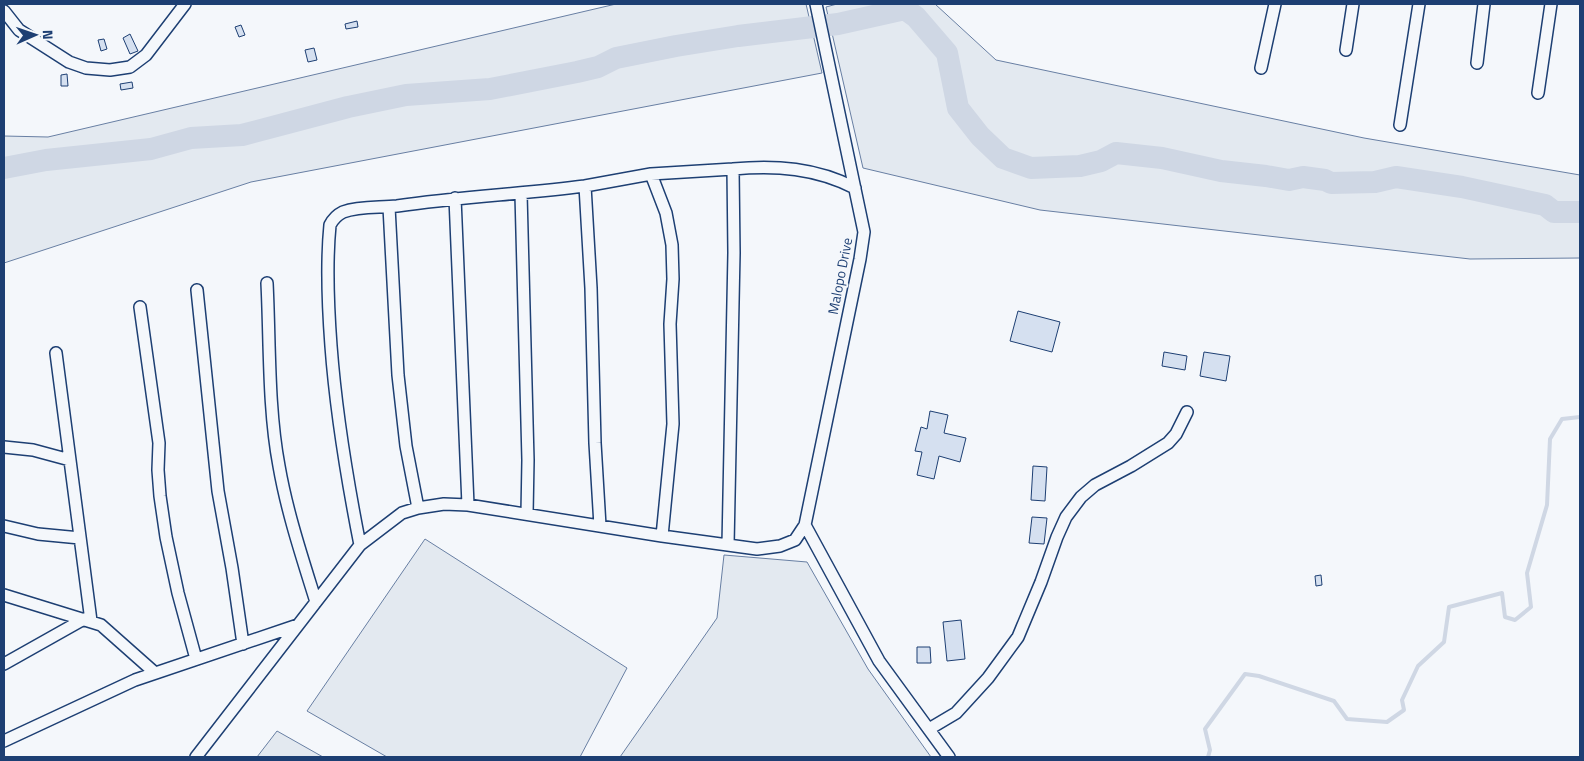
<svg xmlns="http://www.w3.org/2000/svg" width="1584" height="761" font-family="'Titillium Web',sans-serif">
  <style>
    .green { fill: #e3e9f0; stroke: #687fa3 }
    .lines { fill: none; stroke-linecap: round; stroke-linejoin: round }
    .stream { stroke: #cfd7e4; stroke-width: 4 }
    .river { stroke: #cfd7e4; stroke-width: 22 }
    .building { fill: #d5e0f0; stroke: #1d3f73 }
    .street-casing { stroke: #1d3f73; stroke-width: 14 }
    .street { stroke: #f4f7fb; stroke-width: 11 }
    .labels { text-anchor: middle; stroke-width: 4; stroke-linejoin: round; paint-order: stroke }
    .street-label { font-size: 14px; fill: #1d3f73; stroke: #f4f7fb }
  </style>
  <rect width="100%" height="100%" fill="#f4f7fb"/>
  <path class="green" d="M 616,4 L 806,4 L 822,73 L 251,182 L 4,263 L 4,136 L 48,137 Z
    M 837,4 L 935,4 L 996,60 L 1364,138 L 1580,175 L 1580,258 L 1470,259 L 1040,210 L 863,168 L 826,7 Z
    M 425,539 L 627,668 L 580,757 L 387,757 L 307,711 Z
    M 724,555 L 807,562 L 868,669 L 931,757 L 620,757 L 717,618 Z
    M 277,731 L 323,757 L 257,757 Z"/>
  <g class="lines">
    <path class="stream" d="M 1208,757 L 1210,750 L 1205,729 L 1245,674 L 1259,676 L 1334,701 L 1347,719 L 1387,722 L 1404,710 L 1402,700 L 1418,666 L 1444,642 L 1449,607 L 1502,593 L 1505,617 L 1515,620 L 1531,607 L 1527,573 L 1547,505 L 1550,439 L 1562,419 L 1580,417"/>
    <path class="river" d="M 4,168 L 46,160 L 151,149 L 191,138 L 242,135 L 348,107 L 406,95 L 490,89 L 577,72 L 598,67 L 616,58 L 676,46 L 738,36 L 838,24 L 905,9 L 916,17 L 947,53 L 958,108 L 980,136 L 1003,158 L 1031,168 L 1080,166 L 1101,161 L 1116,153 L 1162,158 L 1221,171 L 1266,176 L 1289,180 L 1303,177 L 1325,180 L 1331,183 L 1375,182 L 1396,177 L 1462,187 L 1545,205 L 1554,212 L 1580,212"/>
  </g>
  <path class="building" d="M 357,21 L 358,27 L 346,29 L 345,24 Z
    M 241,25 L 245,35 L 239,37 L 235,27 Z
    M 130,34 L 138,51 L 130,54 L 123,38 Z
    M 104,39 L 107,49 L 101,51 L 98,40 Z
    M 314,48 L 317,60 L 308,62 L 305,50 Z
    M 67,74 L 68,86 L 61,86 L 61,75 Z
    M 132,82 L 133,88 L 121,90 L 120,84 Z
    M 1018,311 L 1060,322 L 1052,352 L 1010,341 Z
    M 1164,352 L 1187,356 L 1185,370 L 1162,366 Z
    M 1204,352 L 1230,356 L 1226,381 L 1200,376 Z
    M 930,411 L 948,415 L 944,433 L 966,438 L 960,462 L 939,456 L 934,479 L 917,475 L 922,452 L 915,451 L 921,427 L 927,429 Z
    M 1033,466 L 1047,467 L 1045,501 L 1031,500 Z
    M 1032,517 L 1047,518 L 1044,544 L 1029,543 Z
    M 1321,575 L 1322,585 L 1316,586 L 1315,576 Z
    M 961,620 L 965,659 L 947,661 L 943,622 Z
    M 917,647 L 930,647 L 931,663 L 917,663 Z"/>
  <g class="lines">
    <defs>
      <path id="street" d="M 4,11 L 19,30 L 69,62 L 86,68 L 110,70 L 130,67 L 146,55 L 185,4
        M 1346,50 L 1353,4
        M 1477,63 L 1484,4
        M 1261,68 L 1275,4
        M 1538,93 L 1551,4
        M 1400,125 L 1419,4
        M 733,169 C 776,165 816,168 855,188
        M 651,174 L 666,213 L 672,245 L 673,279 L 670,324 L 673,424 L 662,536
        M 585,186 L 651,174 L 733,169 L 734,253 L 728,545
        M 521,194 L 528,460 L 527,514
        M 455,198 L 468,505
        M 389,207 L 398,375 L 406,446 L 418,508
        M 267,283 C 270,343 268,408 279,466 C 287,512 302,557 316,602
        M 197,290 L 218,491 L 232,568 L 243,644
        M 140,307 L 159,443 L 158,470 L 160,496 L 166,537 L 178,593 L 196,659
        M 56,353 L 91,621
        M 4,447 L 33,450 L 70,460
        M 805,525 L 879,661 L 949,757
        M 4,526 L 38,534 L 80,538
        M 360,545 C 347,479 336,413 331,346 C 328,306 326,265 330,225 C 333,219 337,215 343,212 C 360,206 380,208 397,206 C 459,197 522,194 585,186 L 591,288 L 595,443 L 600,526
        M 4,595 L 101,625 L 154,672
        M 4,664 L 84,619
        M 929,729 L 956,713 L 988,678 L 1018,637 L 1041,582 L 1057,537 L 1066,517 L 1081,497 L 1095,485 L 1131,466 L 1168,443 L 1176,434 L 1187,412
        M 4,741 L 135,680 L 298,625
        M 196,757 L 360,545 L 402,513 L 418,508 L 444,504 L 468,505 L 662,536 L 757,549 L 780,546 L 795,540 L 805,525 L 860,259 L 864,232 L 816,4"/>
    </defs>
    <use href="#street" class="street-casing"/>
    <use href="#street" class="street"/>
  </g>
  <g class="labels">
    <g class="street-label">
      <text transform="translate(840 276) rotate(-79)" y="5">Malopo Drive</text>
    </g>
  </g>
  <rect width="1584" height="761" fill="none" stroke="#1d3f73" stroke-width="10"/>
  <g transform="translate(35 35) rotate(88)" stroke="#f4f7fb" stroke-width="4" paint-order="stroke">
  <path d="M0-4L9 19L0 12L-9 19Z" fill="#1d3f73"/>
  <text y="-8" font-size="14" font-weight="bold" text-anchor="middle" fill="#1d3f73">N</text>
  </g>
</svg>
